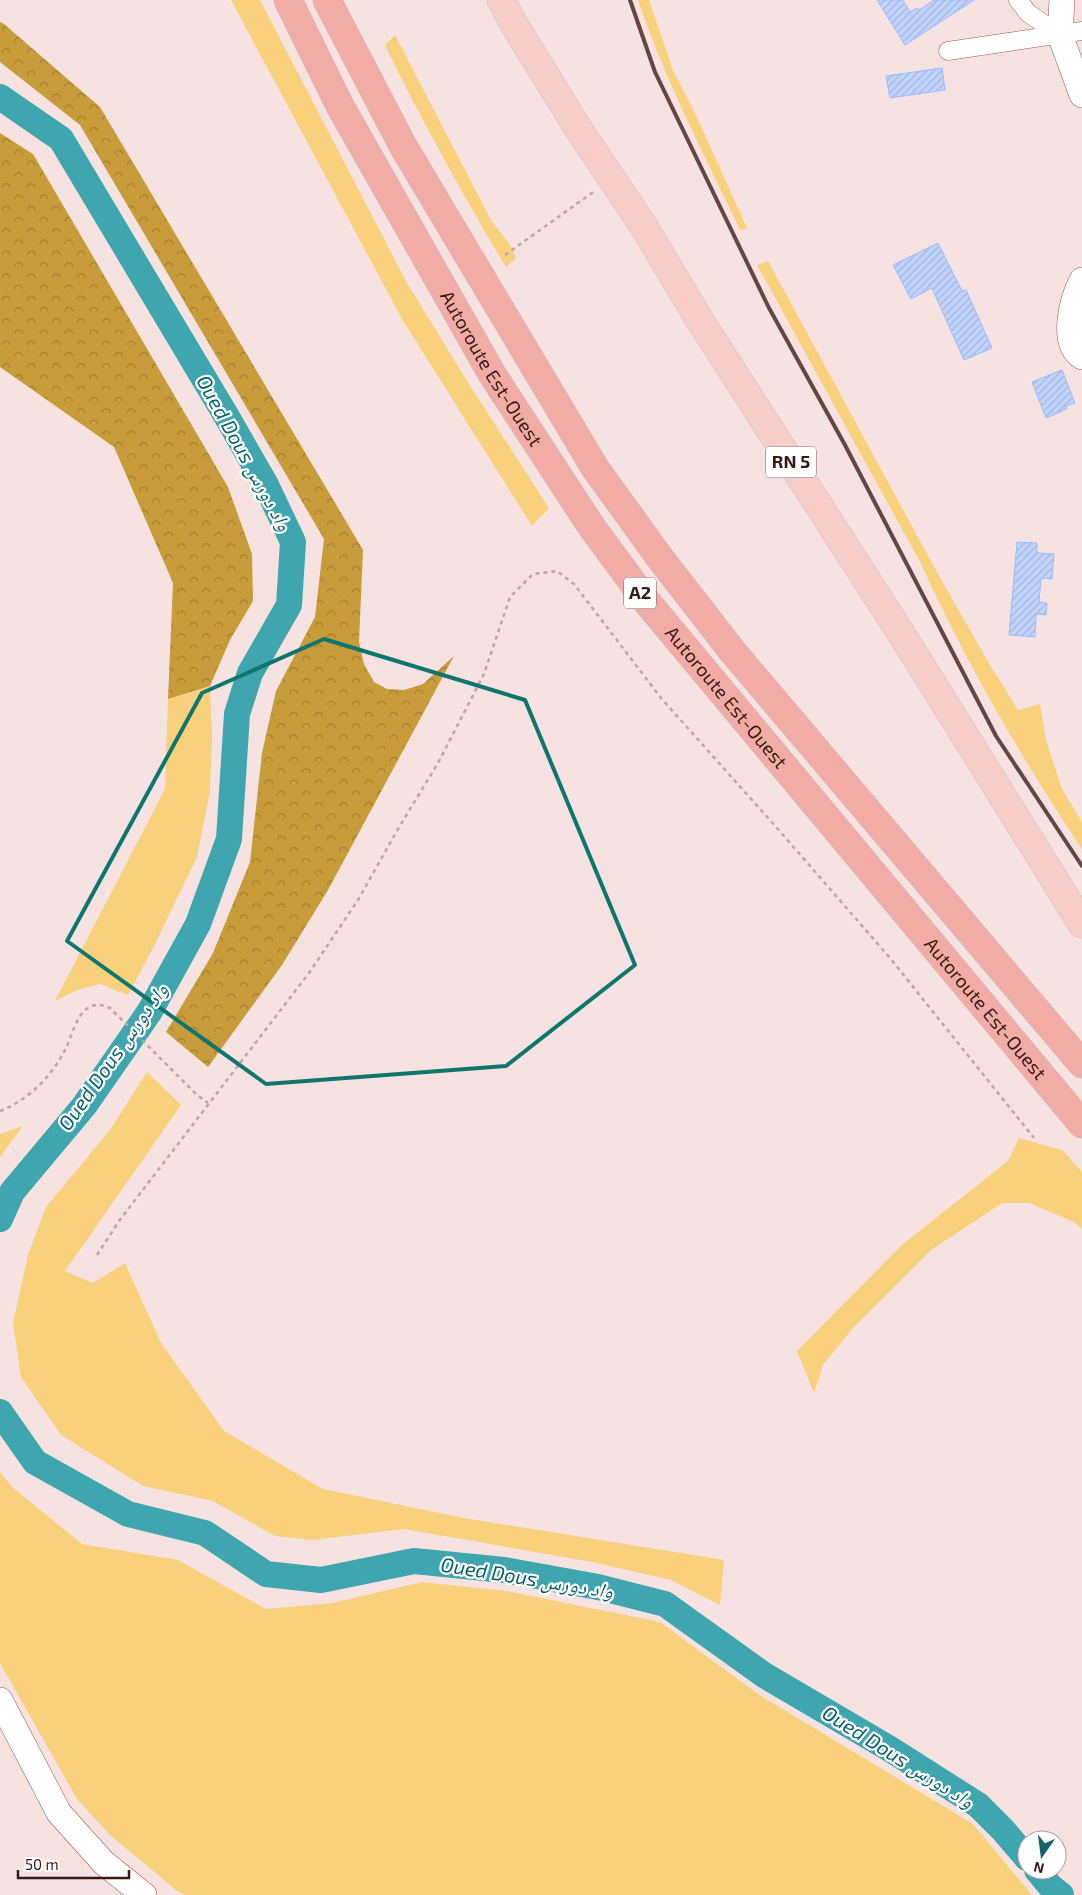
<svg xmlns="http://www.w3.org/2000/svg" width="1082" height="1895" font-family="'Exo 2','Noto Naskh Arabic',sans-serif">
  <style>
    .grass { fill: #f9d07c }
    .forest { fill: url(#forest-crowns) }
    .lines { fill: none; stroke-linecap: round; stroke-linejoin: round }
    .river { stroke: #3fa5ae; stroke-width: 26 }
    .building { fill: url(#building-hatch); stroke: #9abbff }
    .street-casing { stroke: #a25451; stroke-width: 19 }
    .secondary-casing { stroke: #a25451; stroke-width: 26 }
    .primary-casing { stroke: #ccc3c3; stroke-width: 29 }
    .highway-casing { stroke: #ccc3c3; stroke-width: 29 }
    .path { stroke: #bda6a5; stroke-width: 2.5; stroke-dasharray: 4 4; stroke-linecap: butt }
    .street { stroke: #fff; stroke-width: 18 }
    .secondary { stroke: #fff; stroke-width: 25 }
    .primary { stroke: #f7cdca; stroke-width: 28 }
    .highway { stroke: #f1aca6; stroke-width: 28 }
    .rail { stroke: #644745; stroke-width: 4 }
    .marked { fill: none; stroke: #0f766e; stroke-width: 4; stroke-linejoin: round }
    .labels { text-anchor: middle; stroke-width: 4.5; stroke-linejoin: round; paint-order: stroke }
    .shield { fill: #fff; stroke: #745e5d; stroke-width: 1 }
    .shield-label { font-size: 18px; font-weight: bold; fill: #391918 }
    .street-label { font-size: 19px; fill: #391918; stroke: #fff }
    .water-label { font-size: 20px; font-style: italic; fill: #096168; stroke: #fff }
  </style>
  <defs>
    <pattern id="forest-crowns" width="20" height="18" patternUnits="userSpaceOnUse" patternTransform="scale(1.25)"><rect width="20" height="18" fill="#c89c3a"/><path d="M2 6a3 3 0 1 1 6 0M12 15a3 3 0 1 1 6 0" fill="none" stroke="#a37e30"/></pattern>
    <pattern id="building-hatch" width="6" height="6" patternUnits="userSpaceOnUse" patternTransform="scale(1.25)"><rect width="6" height="6" fill="#c0d4fe"/><path d="M-1 1l2-2M0 6l6-6M5 7l2-2" fill="none" stroke="#a6b5d9"/></pattern>
  </defs>
  <rect width="100%" height="100%" fill="#f6e3e1"/>
  <path class="grass" d="M 231,0 L 260,0 L 406,281 L 467,381 L 549,508 L 532,526 L 402,319 Z
    M 638,0 L 649,0 L 673,70 L 696,115 L 747,228 L 740,230 C 704,154 665,80 638,0 Z
    M 395,35 L 491,220 L 510,245 L 516,258 L 506,267 C 462,194 422,121 385,45 Z
    M 768,261 L 938,574 L 990,665 L 1018,710 L 1040,704 L 1046,740 L 1062,789 L 1082,822 L 1082,849 C 1021,758 966,662 920,562 L 757,265 Z
    M 210,686 L 212,735 L 210,791 L 197,857 L 153,948 L 128,995 L 100,984 L 77,990 L 55,1001 L 165,789 L 168,699 Z
    M 147,1072 L 181,1105 L 65,1271 L 93,1283 L 125,1263 L 161,1343 L 224,1431 L 323,1489 L 464,1518 L 724,1560 L 720,1605 L 671,1580 L 592,1562 L 404,1529 L 312,1540 L 275,1536 L 213,1501 L 143,1486 L 61,1435 L 21,1377 L 13,1323 L 28,1255 L 46,1207 L 110,1130 Z
    M 23,1126 L 0,1157 L 0,1134 Z
    M 1019,1138 L 1062,1150 L 1082,1172 L 1082,1229 L 1074,1222 L 1029,1203 L 1002,1203 L 931,1250 L 852,1329 L 823,1365 L 814,1393 L 797,1351 L 903,1244 L 1008,1161 Z
    M 0,1472 L 12,1487 L 82,1544 L 178,1560 L 266,1609 L 332,1603 L 422,1582 L 507,1591 L 660,1622 L 758,1694 L 973,1824 L 1032,1895 L 184,1895 L 176,1890 L 110,1835 L 77,1799 L 0,1663 Z"/>
  <path class="forest" d="M 0,22 L 4,24 L 100,107 L 363,550 L 359,642 L 364,664 L 374,682 L 387,689 L 404,690 L 423,684 L 454,656 L 328,890 L 282,965 L 208,1067 L 166,1032 L 213,953 L 250,862 L 262,753 L 276,691 L 315,617 L 324,539 L 80,125 L 0,62 Z
    M 0,133 L 33,154 L 228,487 L 252,554 L 253,601 L 230,640 L 210,686 L 168,699 L 173,583 L 114,447 L 0,367 Z"/>
  <g class="lines">
    <path class="river" d="M 0,97 L 61,139 L 227,417 L 266,485 L 293,542 L 289,605 L 250,673 L 237,714 L 229,839 L 198,924 L 150,1011 L 84,1106 L 12,1192 L 0,1219
      M 0,1412 L 35,1462 L 128,1514 L 205,1533 L 266,1574 L 321,1580 L 414,1561 L 504,1570 L 598,1587 L 665,1604 L 764,1675 L 890,1749 L 978,1805 L 1003,1830 L 1027,1858
      M 1037,1870 L 1051,1887 L 1061,1895"/>
  </g>
  <path class="building" d="M 877,0 L 903,0 L 910,12 L 917,8 L 919,10 L 934,0 L 974,0 L 905,45 Z
    M 942,68 L 945,90 L 890,98 L 886,76 Z
    M 938,243 L 962,291 L 966,290 L 992,348 L 964,360 L 932,288 L 911,299 L 893,265 Z
    M 1062,370 L 1075,403 L 1066,406 L 1067,409 L 1046,418 L 1032,382 Z
    M 1017,542 L 1037,543 L 1037,553 L 1054,554 L 1052,579 L 1041,578 L 1039,602 L 1047,603 L 1046,615 L 1036,614 L 1035,637 L 1009,635 Z"/>
  <g class="lines">
    <defs>
      <path id="street" d="M 1018,0 L 1028,13 L 1060,35
        M 948,51 L 1082,31"/>
      <path id="secondary" d="M 1062,0 L 1060,35 L 1082,95
        M 1082,280 C 1072,299 1060,343 1082,357
        M 0,1700 L 59,1813 L 104,1863 L 144,1895"/>
      <path id="primary" d="M 501,0 L 515,26 L 581,133 L 643,225 L 699,319 L 911,649 L 1082,924"/>
      <g id="highway">
        <path id="s1" d="M 288,0 L 340,106 L 492,374 L 591,526 L 647,602 L 1082,1124"/>
        <path d="M 327,0 L 403,146 L 595,468 L 660,558 L 733,652 L 1082,1064"/>
      </g>
    </defs>
    <use href="#street" class="street-casing"/>
    <use href="#secondary" class="secondary-casing"/>
    <use href="#primary" class="primary-casing"/>
    <use href="#highway" class="highway-casing"/>
    <path class="path" d="M 505,255 L 596,190
      M 0,1111 C 29,1100 52,1076 66,1048 C 72,1036 76,1015 88,1008 C 96,1003 102,1005 110,1008 L 196,1094 L 208,1103
      M 97,1255 L 119,1221 L 309,973 L 358,900 L 398,829 L 438,763 L 484,674 L 510,597 L 533,574 L 557,571 L 574,584 L 661,698 L 777,828 L 890,958 L 1034,1138"/>
    <use href="#street" class="street"/>
    <use href="#secondary" class="secondary"/>
    <use href="#primary" class="primary"/>
    <use href="#highway" class="highway"/>
    <path class="rail" d="M 630,0 L 655,72 L 769,308 L 845,445 L 996,736 L 1082,866"/>
  </g>
  <path class="marked" d="M 324,639 L 525,700 L 635,965 L 506,1066 L 266,1084 L 67,941 L 202,693 Z"/>
  <g class="labels">
    <g class="shield">
      <rect x="766" y="446.5" width="50" height="31" rx="4"/>
      <rect x="624" y="577.5" width="32" height="31" rx="4"/>
    </g>
    <g class="shield-label">
      <text x="791" y="468">RN 5</text>
      <text x="640" y="599">A2</text>
    </g>
    <g class="street-label">
      <text dy="7" stroke="none"><textPath href="#s1" startOffset="421">Autoroute Est-Ouest</textPath></text>
      <text dy="7" stroke="none"><textPath href="#s1" startOffset="826">Autoroute Est-Ouest</textPath></text>
      <text dy="7" stroke="none"><textPath href="#s1" startOffset="1231">Autoroute Est-Ouest</textPath></text>
    </g>
    <g class="water-label">
      <text transform="translate(244 453) rotate(61)" y="7">Oued Dous واد دورس</text>
      <text transform="translate(113 1057) rotate(-55)" y="7">Oued Dous واد دورس</text>
      <text transform="translate(527 1578) rotate(9)" y="7">Oued Dous واد دورس</text>
      <text transform="translate(898 1757) rotate(32)" y="7">Oued Dous واد دورس</text>
    </g>
  </g>
  <g transform="translate(1042 1855) rotate(194)"><circle r="24" fill="#ffffff" stroke="#b0a3a3"/>
  <path d="M0-4L9 19L0 12L-9 19Z" fill="#15636a"/>
  <text y="-8" font-size="14" font-weight="bold" text-anchor="middle" fill="#391918">N</text>
  </g>
  <path d="M18 1870v8h111v-8" fill="none" stroke="#391918" stroke-width="2.5"/>
  <text x="25" y="1870" font-size="15" fill="#391918" stroke="#ffffff" stroke-width="4" paint-order="stroke">50 m</text>
</svg>
